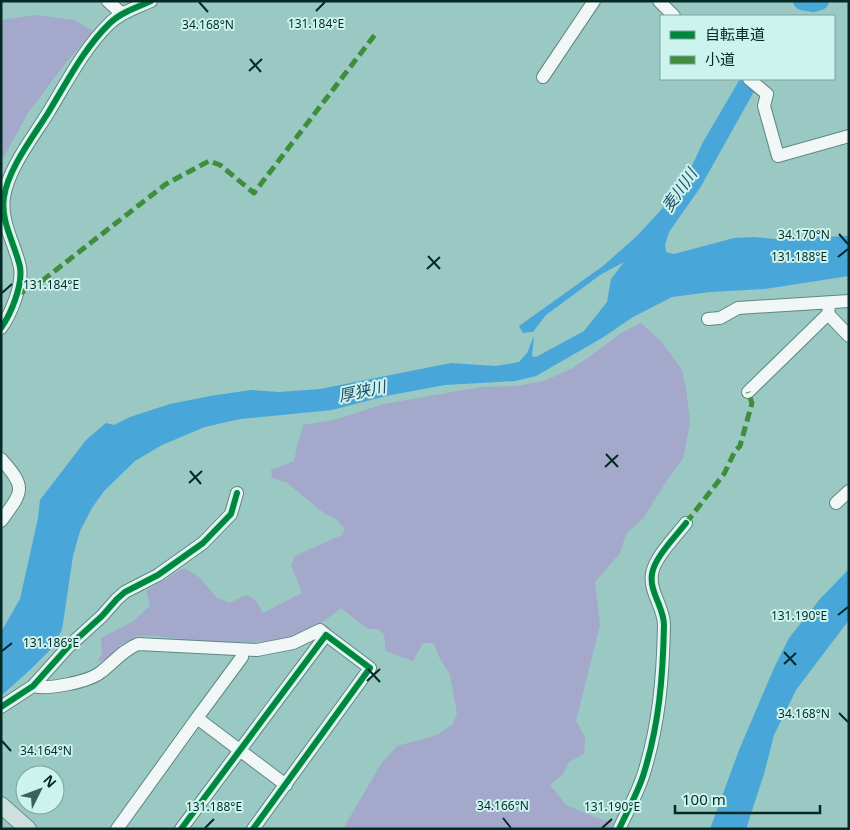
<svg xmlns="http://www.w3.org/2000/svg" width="850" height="830" font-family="'Noto Sans','Noto Sans JP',sans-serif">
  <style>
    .green { fill: #a4a8cb }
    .water { fill: #49a6d9 }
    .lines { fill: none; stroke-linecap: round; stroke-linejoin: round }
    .river { stroke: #49a6d9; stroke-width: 18 }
    .minor-casing { stroke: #5f8782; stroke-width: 14 }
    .major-casing { stroke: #67938e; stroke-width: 18 }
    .minor { stroke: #f0f7f6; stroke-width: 12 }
    .major { stroke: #cde0de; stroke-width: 16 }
    .quiet { stroke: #3f8e3d; stroke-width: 5; stroke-dasharray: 10 5; stroke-linecap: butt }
    .cycleway-casing { stroke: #ccf3ed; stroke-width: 9 }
    .cycleway { stroke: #00873e; stroke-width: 6 }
    .ticks { fill: none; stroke: #052a26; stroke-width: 2 }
    .labels { text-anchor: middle; stroke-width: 4; stroke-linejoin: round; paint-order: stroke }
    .water-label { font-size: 16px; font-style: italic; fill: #214a6b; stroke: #ccf3ed }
    .ticks-label { font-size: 12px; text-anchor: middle; fill: #052a26; stroke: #ccf3ed; stroke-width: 4; stroke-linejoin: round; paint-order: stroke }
  </style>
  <rect width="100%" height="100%" fill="#9ac8c2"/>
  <path class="green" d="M 37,15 L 74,20 L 93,31 L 64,65 L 28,113 L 1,162 L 1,20 Z
    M 641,323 L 661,341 L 682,370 L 686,389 L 690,422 L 683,459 L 669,477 L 644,517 L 626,534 L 620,553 L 595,582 L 600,625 L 576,721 L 585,737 L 584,754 L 569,762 L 562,775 L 550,785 L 566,805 L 599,819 L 613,822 L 610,829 L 343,829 L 381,764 L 397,746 L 437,735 L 453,724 L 457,713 L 450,675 L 438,655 L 434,643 L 423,643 L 413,661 L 386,651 L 384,634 L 378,629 L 368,629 L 341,608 L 324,621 L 282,640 L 252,642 L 203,642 L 157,636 L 137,636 L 120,645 L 107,659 L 97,662 L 102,653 L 101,638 L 132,622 L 150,606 L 146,591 L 184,568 L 199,577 L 217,598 L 229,603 L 247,595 L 256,601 L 263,613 L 302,593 L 291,565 L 295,556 L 342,535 L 345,529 L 336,519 L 325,514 L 286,482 L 272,478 L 271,470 L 294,461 L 297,446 L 303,425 L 334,420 L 384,404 L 481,387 L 517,386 L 544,381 L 571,369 L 592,355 L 621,333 Z"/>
  <path class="water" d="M 740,79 L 761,79 L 700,188 L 669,232 L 665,245 L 666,252 L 674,254 L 734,238 L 755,237 L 775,239 L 849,236 L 849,276 L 765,289 L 710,292 L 672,297 L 633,317 L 602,338 L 536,376 L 515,381 L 445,385 L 386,396 L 332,410 L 240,419 L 205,427 L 162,445 L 135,461 L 104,491 L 92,508 L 80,531 L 73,556 L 62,630 L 50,650 L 31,669 L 1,696 L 1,632 L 20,599 L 38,518 L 40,500 L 86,440 L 106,423 L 114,425 L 130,417 L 170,404 L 210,396 L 251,390 L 279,392 L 320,389 L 451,363 L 496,366 L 519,362 L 527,353 L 534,336 L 532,356 L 536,357 L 584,331 L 607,302 L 611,279 L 624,262 L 600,275 L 546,315 L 533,332 L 523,333 L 519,326 L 603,266 L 638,235 L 660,211 L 686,179 L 703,142 Z
    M 849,569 L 849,620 L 796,690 L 774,735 L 764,774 L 746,829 L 710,829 L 739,750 L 774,668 L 789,638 L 820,599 Z"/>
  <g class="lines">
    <path class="river" d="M 802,1 L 814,3 L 820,1"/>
    <defs>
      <path id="minor" d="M 108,1 L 122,14
        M 659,1 L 674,16
        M 543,77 L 594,1
        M 749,79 L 767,94 L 764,106 L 778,156 L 849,136
        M 829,307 L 828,314 L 849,336
        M 708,319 L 720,318 L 738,308 L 849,301
        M 1,328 C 11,314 23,285 20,267 C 15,244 0,221 4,197 C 8,169 33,137 48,113 C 67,82 84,48 110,23 C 121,12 138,7 151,1
        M 748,392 L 828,314
        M 1,459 C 27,488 23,491 1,521
        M 836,503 L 849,491
        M 33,686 C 47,690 89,682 101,672 C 114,662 123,650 138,644 L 257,650 L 293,643 L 320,630 L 326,635
        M 1,707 L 33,686 L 68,647 L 102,616 L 117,599 L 125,592 L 158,575 L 203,543 L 231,514 L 237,493
        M 197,718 L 242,657 L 243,650
        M 117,829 L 197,718 L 286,785
        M 181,829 L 326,635 L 370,668 L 253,829
        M 619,829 C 627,812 637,794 643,776 C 659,726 663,677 664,625 C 664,607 649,592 652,574 C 654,558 676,536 686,523"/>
      <path id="major" d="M 1,805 L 28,829"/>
    </defs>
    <use href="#minor" class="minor-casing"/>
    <use href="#major" class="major-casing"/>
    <use href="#minor" class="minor"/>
    <use href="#major" class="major"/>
    <path class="quiet" d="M 16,295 L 38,284 L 166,184 L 209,161 L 220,165 L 254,193 L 377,32
      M 686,523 L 724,474 L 735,451 L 740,446 L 752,403 L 748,392"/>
    <defs>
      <path id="cycleway" d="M 1,328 C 11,314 23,285 20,267 C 15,244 0,221 4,197 C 8,169 33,137 48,113 C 67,82 84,48 110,23 C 121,12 138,7 151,1
        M 1,707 L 33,686 L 68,647 L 102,616 L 117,599 L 125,592 L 158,575 L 203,543 L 231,514 L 237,493
        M 181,829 L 326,635 L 370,668 L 253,829
        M 619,829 C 627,812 637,794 643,776 C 659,726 663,677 664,625 C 664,607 649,592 652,574 C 654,558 676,536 686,523"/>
    </defs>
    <use href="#cycleway" class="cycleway-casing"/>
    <use href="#cycleway" class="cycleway"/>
  </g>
  <path class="ticks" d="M 199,2 L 208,12M 316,11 L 325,2M 250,59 L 261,72M 249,71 L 262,59M 839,234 L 848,244M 428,256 L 440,269M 838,257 L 848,249M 427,269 L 440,257M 2,293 L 12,284M 606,454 L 618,467M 605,467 L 618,455M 190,471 L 201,484M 189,483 L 202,471M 838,615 L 848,607M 2,651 L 12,643M 784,652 L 796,665M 784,664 L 796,653M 368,669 L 380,682M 367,681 L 380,669M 839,713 L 848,722M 2,741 L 11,751M 503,818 L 511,828M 205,828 L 214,819M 602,828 L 612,819"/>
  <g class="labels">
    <g class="water-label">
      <text transform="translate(679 190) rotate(-55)" y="6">麦川川</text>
      <text transform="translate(362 391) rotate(-12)" y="6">厚狭川</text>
    </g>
  </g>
  <g class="ticks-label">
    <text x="316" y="28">131.184°E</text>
    <text x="208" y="29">34.168°N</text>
    <text x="804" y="239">34.170°N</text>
    <text x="799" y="261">131.188°E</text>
    <text x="51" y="289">131.184°E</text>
    <text x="799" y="620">131.190°E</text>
    <text x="51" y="647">131.186°E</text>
    <text x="804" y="718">34.168°N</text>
    <text x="46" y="755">34.164°N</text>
    <text x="503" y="810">34.166°N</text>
    <text x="214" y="811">131.188°E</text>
    <text x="612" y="811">131.190°E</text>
  </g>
  <rect width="850" height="830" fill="none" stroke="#052a26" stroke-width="5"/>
  <rect x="660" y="15" width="175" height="65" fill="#ccf3ed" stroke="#7ca39d"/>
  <rect x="670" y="31" width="25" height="8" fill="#00873e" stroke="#7ca39d"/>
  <text x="705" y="40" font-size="15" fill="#052a26">自転車道</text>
  <rect x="670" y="56" width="25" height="8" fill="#3f8e3d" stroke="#7ca39d"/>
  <text x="705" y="65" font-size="15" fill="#052a26">小道</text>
  <g transform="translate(40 790) rotate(48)"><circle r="24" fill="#ccf3ed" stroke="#7ca39d"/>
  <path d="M0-4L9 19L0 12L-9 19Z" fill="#39615d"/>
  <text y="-8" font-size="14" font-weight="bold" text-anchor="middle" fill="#052a26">N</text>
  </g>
  <path d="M675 805v8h145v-8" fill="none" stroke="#052a26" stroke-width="2.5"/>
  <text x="682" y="805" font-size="15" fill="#052a26" stroke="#ccf3ed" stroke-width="4" paint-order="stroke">100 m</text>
</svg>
